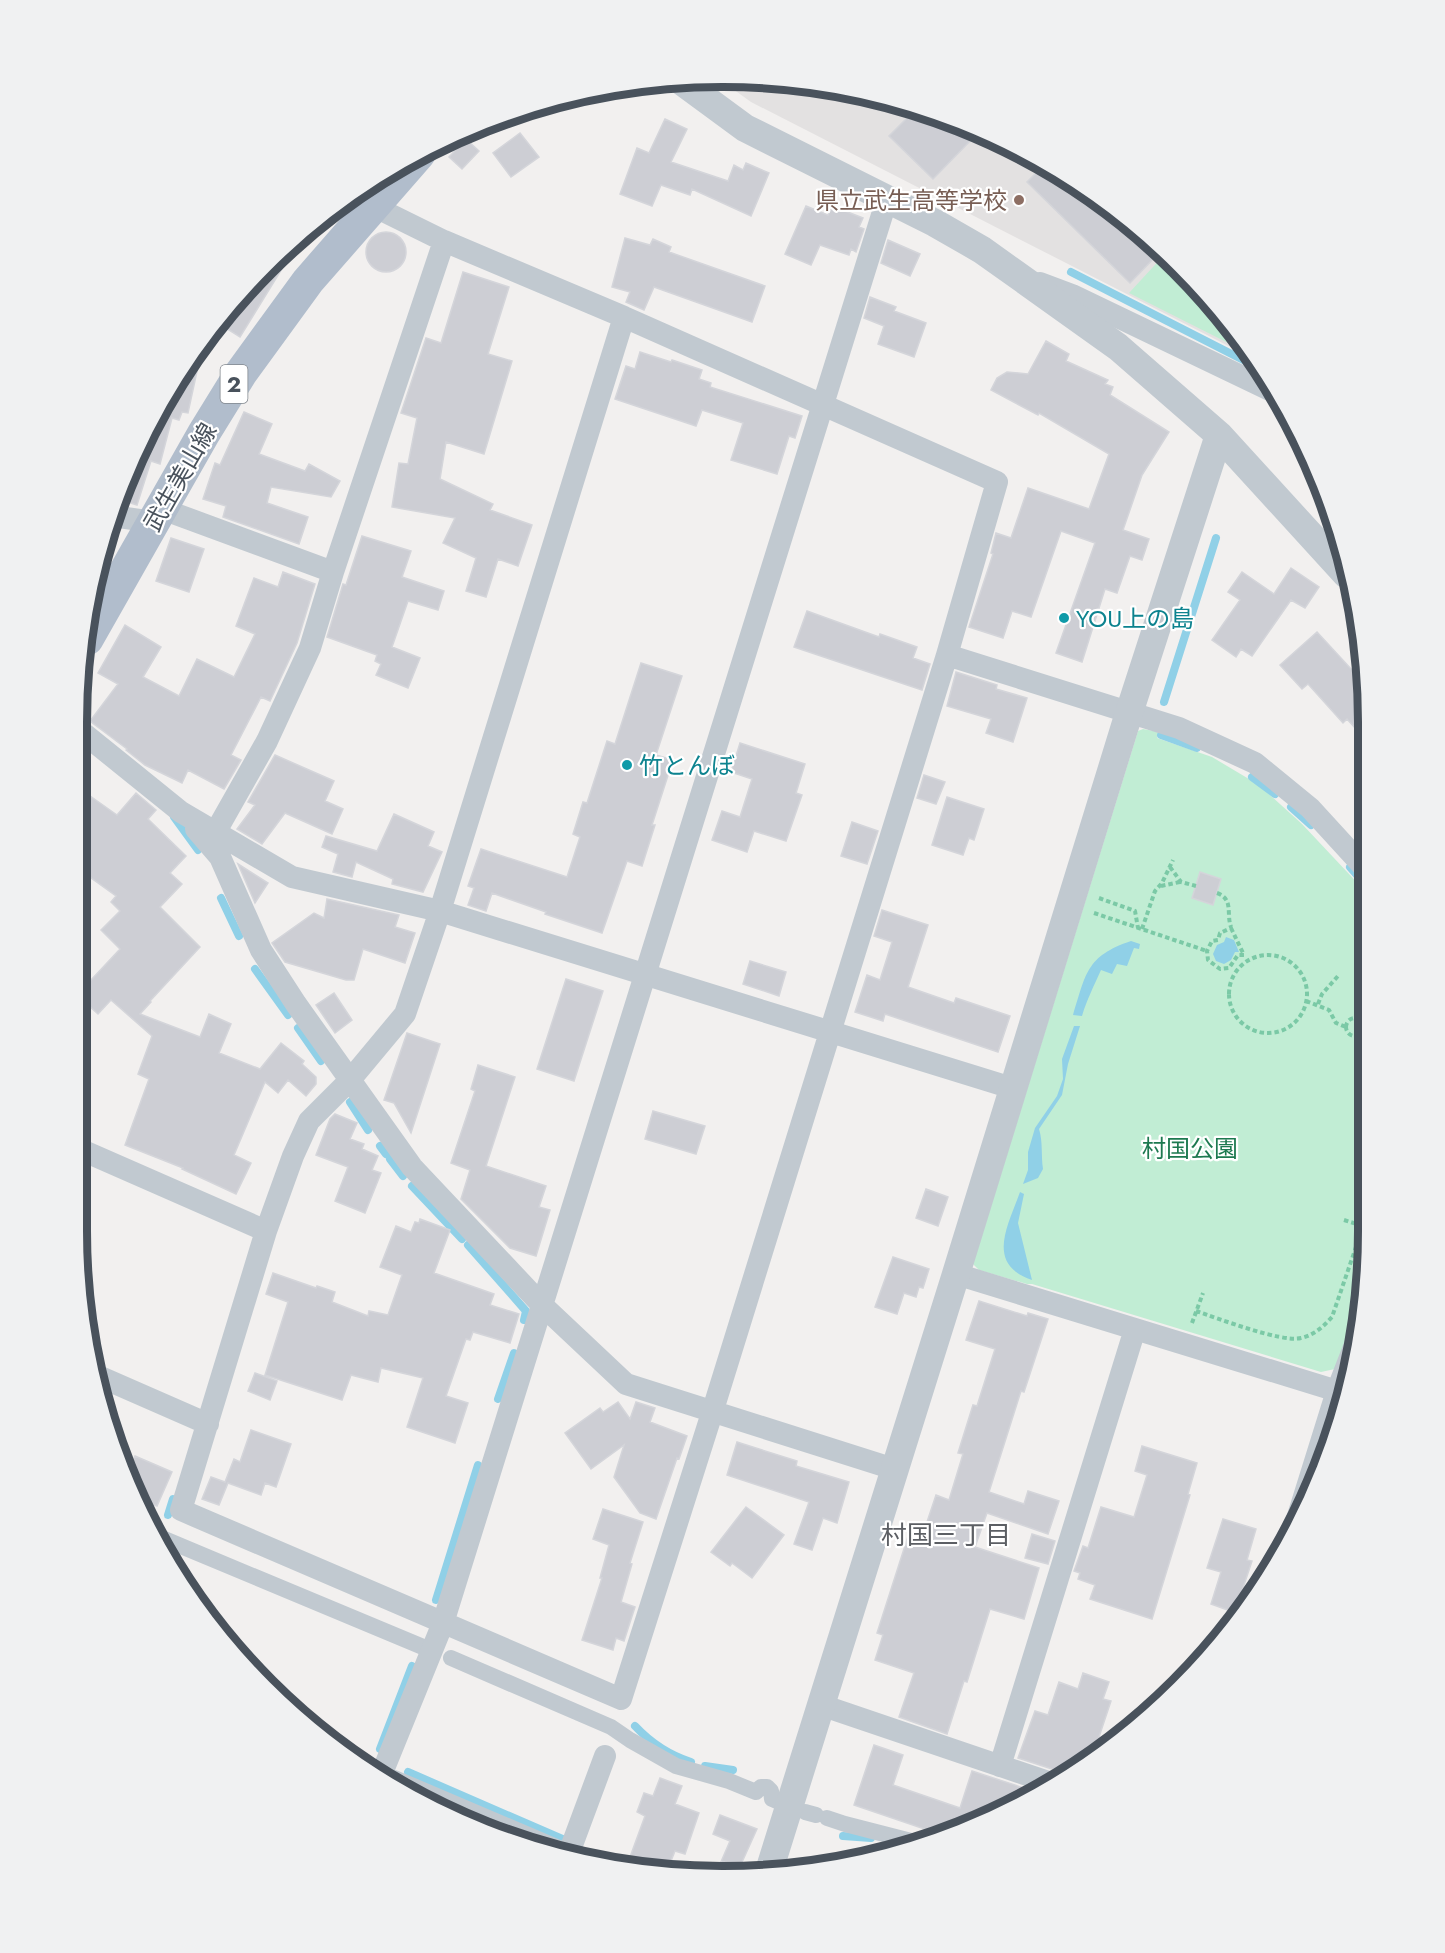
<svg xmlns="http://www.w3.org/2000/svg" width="1445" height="1953" viewBox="0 0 1445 1953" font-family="Jost,'Noto Sans JP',sans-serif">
  <rect width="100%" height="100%" fill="#f2f0ef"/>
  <path fill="#e3e1e1" d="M719,79L806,82L930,111L1045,163L1148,237L1235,329L1252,358L751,102Z"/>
  <path fill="#c1edd4" d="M1165,254L1235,329L1250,354L1129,293Z
    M1143,729L1159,732L1157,738L1212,757L1259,785L1302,824L1365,891L1367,1273L1364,1290L1335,1369L1321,1372L1032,1284H1027L979,1270L973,1264L1138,731Z"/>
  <path fill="#90d0e7" d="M1226,937L1234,940L1239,952H1235L1231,960L1224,964L1216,961L1213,954L1217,945L1224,942Z
    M1131,941L1140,944L1139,949L1134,948L1127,966L1117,964L1112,974L1101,970C1094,986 1087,999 1082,1016L1073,1015C1086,974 1086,956 1131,941Z
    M1074,1026H1080L1068,1064L1062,1095L1039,1129C1043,1141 1041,1156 1043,1169L1038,1178L1023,1184L1028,1170V1152L1035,1128L1057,1096L1063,1079L1062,1059Z
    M1020,1192L1024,1194L1018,1223L1032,1280C985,1264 1008,1226 1020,1192Z"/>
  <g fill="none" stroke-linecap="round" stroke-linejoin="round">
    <path stroke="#90d0e7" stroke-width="8" d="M1071,272L1257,367
      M1164,702L1216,538
      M1161,735L1197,748
      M1252,777L1275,794
      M1291,807L1311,825
      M174,817L198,850
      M1350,867L1365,884
      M221,898L239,936
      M255,969L288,1015
      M298,1028L321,1061
      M350,1102L368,1130
      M380,1146L386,1154
      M390,1159L403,1176
      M412,1186L462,1239
      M468,1245L526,1311L524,1320
      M498,1399L514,1353
      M168,1515L173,1499
      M436,1600L478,1465
      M635,1726C650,1742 669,1755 691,1762
      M380,1749L412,1666
      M705,1766L733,1770
      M408,1772L567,1841
      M843,1836L871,1838
      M580,1858L582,1852"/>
  </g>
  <path fill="#cdced4" stroke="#d4d5da" stroke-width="1.5" d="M917,108L930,111L978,133L933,179L889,136Z
    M665,119L687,129L671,162L728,181L734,165L743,170L746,163L769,173L751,216L692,189L690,195L661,185L652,206L620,194L637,148L649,153Z
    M520,133L539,157L511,177L493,153Z
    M466,139L479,151L462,169L449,157Z
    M1046,163L1148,237L1161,251L1130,283L1027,182Z
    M806,206L828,215L832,206L863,218L859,227L864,229L856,252L851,249L849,255L820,245L811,265L785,254Z
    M366 252a20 20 0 1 1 40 0a20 20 0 1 1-40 0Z
    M625,238L650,245L653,239L671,247L669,252L765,286L752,322L654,287L644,310L626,302L630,292L612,287Z
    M888,240L920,254L910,276L881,263Z
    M286,250L291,254L240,337L221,325L240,293Z
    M463,272L509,287L488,354L512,361L484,454L446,442L440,479L493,504L490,510L532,525L518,566L498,559L486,597L466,591L476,558L443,543L455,518L392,507L399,463L408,464L417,418L401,413L426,338L441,343Z
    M870,297L896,307L894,311L926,323L914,357L878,344L884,326L864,318Z
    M204,339L188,413L182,412L179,420L172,418L160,464L151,461L137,505L118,499L126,475L185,364Z
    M1046,341L1069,354L1066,361L1108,380L1105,384L1113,387L1110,395L1169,432L1142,475L1123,530L1149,539L1142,560L1130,556L1117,593L1105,589L1082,662L1056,653L1095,543L1061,531L1031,617L1012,611L1003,638L969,627L993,554L991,553L996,533L1011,538L1028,488L1089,509L1109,454L1039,413L1038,415L991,390L997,378L1007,372L1028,374Z
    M640,352L671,362L672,360L702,370L699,379L711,383L710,387L802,416L795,438L789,436L777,474L731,460L743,423L702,410L696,426L615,399L626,366L635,369Z
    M244,412L272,424L259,454L305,471L309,464L340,481L331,497L271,487L267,503L308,517L299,544L223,517L226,506L203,499L215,463L220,465Z
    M362,536L411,551L402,577L444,591L438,610L408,601L392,647L420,658L408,688L376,675L381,664L375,661L377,655L327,637L343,584L346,585Z
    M171,538L204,549L189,592L156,581Z
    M1291,568L1319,587L1305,608L1291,600L1252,656L1241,649L1236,657L1212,640L1240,600L1228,592L1242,572L1274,594Z
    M283,572L315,584L297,643L270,701L261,697L231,755L241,760L224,789L188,770L182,783L145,765L126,750L127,749L90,721L118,684L98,673L125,625L161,647L143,677L179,696L197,659L234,677L255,634L236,626L254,578L278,587Z
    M807,611L879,637L880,634L917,647L913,658L930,664L922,690L794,647Z
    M1317,632L1352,670L1363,660L1364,738L1347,719L1343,723L1308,684L1302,689L1280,665Z
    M641,663L682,676L656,755L673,760L652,825H655L642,866L627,861L602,933L545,914L546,912L492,893L486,911L468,905L474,888L468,886L481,849L567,877L580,837L573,834L583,802L587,803L607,741L615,744Z
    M956,672L997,685L996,689L1027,698L1013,742L986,733L991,719L947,706Z
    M740,743L805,764L796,793L802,795L786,841L754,831L747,852L712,840L722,811L740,817L752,779L731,772Z
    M275,755L334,781L325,801L343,809L332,834L285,813L262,844L237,829L255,805L248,802Z
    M924,775L945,782L936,804L917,798Z
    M76,786L117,815L136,793L156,810L148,819L186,856L170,873L182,884L160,907L200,947L150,1001L151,1002L140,1014L200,1037L209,1014L231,1024L219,1053L260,1069L281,1043L304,1061L302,1064L316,1077V1084L306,1096L288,1080L278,1093L265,1082L234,1155L251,1163L236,1194L182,1169L183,1168L125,1145L149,1079L138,1074L152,1036L111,1000L98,1014L77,995L120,949L101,930L120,911L111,902L116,896L76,867Z
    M947,797L984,809L974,840L969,838L963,855L932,845Z
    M394,814L434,832L428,846L442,852L423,892L392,884L393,879L356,862L352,877L333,872L338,854L322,847L326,836L377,851Z
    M852,822L878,831L867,864L841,856Z
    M238,864L268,883L255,903Z
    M1200,872L1221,879L1213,905L1192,898Z
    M327,899L399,915L395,927L415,933L405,963L363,949L354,980H346L285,962L272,943L314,913L324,918Z
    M882,910L928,925L908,987L954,1003L956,998L1010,1016L998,1052L885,1014L883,1021L855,1012L867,975L880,980L892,942L874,936Z
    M750,961L786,972L779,996L743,984Z
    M566,979L603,991L574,1081L537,1069Z
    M334,993L352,1020L335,1033L316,1005Z
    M407,1033L440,1044L411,1133L394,1103L384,1100Z
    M478,1065L515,1077L486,1166L546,1186L539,1207L550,1210L536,1256L510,1248L461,1199L470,1170L451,1163L475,1091L471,1089Z
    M653,1111L705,1126L696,1154L645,1139Z
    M335,1114L357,1123L350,1139L364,1144L362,1149L378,1156L372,1170L381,1173L365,1213L335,1201L348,1167L316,1155L330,1119Z
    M926,1189L948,1197L938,1226L916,1218Z
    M420,1219L450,1230L434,1273L494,1294L490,1305L519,1314L510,1343L473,1332L470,1340L466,1339L446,1396L468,1403L455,1443L407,1427L423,1378L381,1368L378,1382L351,1375L342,1400L265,1375L288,1302L266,1294L273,1273L316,1288L317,1286L335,1292L332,1302L368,1316L369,1311L388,1315L402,1275L380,1267L396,1226L411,1232L415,1222L419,1223Z
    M893,1257L929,1269L923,1288L919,1287L916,1297L904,1293L897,1314L875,1307Z
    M979,1301L1027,1316L1028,1313L1048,1319L1024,1392L1021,1391L989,1492L1024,1504L1028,1491L1059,1501L1048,1534L987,1513L975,1547L1039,1568L1024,1619L990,1609L967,1682L964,1681L947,1734L899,1717L914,1673L875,1660L883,1635L877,1633L911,1527L924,1531L936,1495L949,1500L963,1454L958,1453L973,1405L977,1406L995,1349L966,1340Z
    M255,1373L277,1381L270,1400L248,1391Z
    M618,1402L630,1419L636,1402L655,1408L650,1422L687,1436L679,1459L677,1458L656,1519L640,1513L614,1477L624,1445L591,1469L565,1433L600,1408L603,1412Z
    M251,1430L291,1444L276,1487L265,1483L261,1495L228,1483L219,1505L202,1499L211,1477L225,1482L234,1459L240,1462Z
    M737,1442L797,1461L796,1466L849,1482L837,1523L823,1518L812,1550L794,1544L809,1502L727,1475Z
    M1142,1446L1197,1463L1188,1494L1190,1495L1152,1619L1090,1599L1095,1585L1078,1579L1080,1573L1074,1571L1083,1546L1088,1548L1101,1507L1134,1517L1147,1475L1135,1471Z
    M135,1456L172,1472L157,1506L136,1498L126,1478Z
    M746,1507L784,1535L752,1578L732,1563L730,1566L711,1552Z
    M603,1509L643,1522L630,1563L632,1564L621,1602L635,1607L624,1641L616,1638L613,1650L582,1640L602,1578H600L609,1545L593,1539Z
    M1223,1519L1256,1529L1247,1560L1252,1561L1242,1591L1253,1594L1239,1614L1211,1604L1221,1572L1207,1568Z
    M1032,1534L1055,1541L1048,1564L1025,1558Z
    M1083,1673L1109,1682L1103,1699L1111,1701L1099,1737L1116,1743L1059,1776L1052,1769L1018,1758L1035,1711L1048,1715L1059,1682L1078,1689Z
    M874,1745L903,1755L893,1785L960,1808L972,1771L1033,1791L970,1827L942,1835L854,1805Z
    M660,1778L682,1786L675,1804L699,1813L685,1854L675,1851L667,1871H638L626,1868L645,1816L637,1812L644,1793L653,1796Z
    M720,1815L757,1829L738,1871H717L730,1841L713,1834Z"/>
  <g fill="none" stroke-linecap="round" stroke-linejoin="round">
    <path stroke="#7bc9a6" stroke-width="4" stroke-dasharray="4.5 3" stroke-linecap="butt" d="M1170,867L1181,882L1196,886
      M1161,886L1180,882
      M1217,893C1234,899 1226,914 1231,927
      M1099,898L1135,911L1138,928
      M1094,913L1207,951
      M1231,928L1244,955H1238L1229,968L1220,969L1208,960L1207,951L1212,941L1218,940L1220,933Z
      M1142,929L1155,891L1162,883L1173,860
      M1229 994a39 39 0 1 1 78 0a39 39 0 1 1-78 0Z
      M1306,1001L1329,1010L1336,1023L1346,1027
      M1318,1004L1322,994L1338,976
      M1346 1027a9 9 0 1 1 18 0a9 9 0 1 1-18 0Z
      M1344,1220L1363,1226
      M1196,1311C1217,1318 1282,1343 1301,1338C1314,1335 1323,1327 1332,1317L1367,1215
      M1192,1323L1203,1293"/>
    <path stroke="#c1c9d0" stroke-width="16" d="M157,1536L423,1647
      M451,1658L611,1727L630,1740L676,1766L729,1781L756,1792L761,1787H767L771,1791L772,1799L779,1802
      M805,1812L816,1815
      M827,1818L845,1824L915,1842"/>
    <path stroke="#c1c9d0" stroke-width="22" d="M373,206L444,241L624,317
      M1040,283L1072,295L1270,390
      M624,317L997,482L947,655L712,1413L621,1699L181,1510L266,1231L293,1156L309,1121L350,1080L405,1014L440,911Z
      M162,509L333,572
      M112,516L154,522
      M947,655L1179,728L1255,763L1310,808L1364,867
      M77,728L181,812L292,877L440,911L1012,1088
      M196,829L220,857L261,950L296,1004L412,1167L542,1305L626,1384L894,1469
      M215,833L267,741L310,648L333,572L444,241
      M77,1148L266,1231
      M956,1274L1347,1394
      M96,1375L208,1424
      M1298,1516L1337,1391L1356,1342
      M821,1705L1048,1782
      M1000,1766L1135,1329
      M382,1773L443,1623L887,199
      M394,1781L568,1855
      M569,1853L605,1756"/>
    <path stroke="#c1c9d0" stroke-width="28" d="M677,78L745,128L935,223L982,250L1118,347L1219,435L1346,574
      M769,1871L956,1274L1129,713L1219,435"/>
    <path stroke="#b1bdcc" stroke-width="33" d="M87,639L204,433L241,373L308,281L419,154"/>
  </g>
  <circle fill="#8d6e63" stroke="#fff" stroke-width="2" cx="1019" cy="200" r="6"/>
  <g fill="#0f9aa8" stroke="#fff" stroke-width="2">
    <circle cx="1064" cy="618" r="6"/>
    <circle cx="627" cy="765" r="6"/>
  </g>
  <g text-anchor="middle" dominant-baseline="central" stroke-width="4.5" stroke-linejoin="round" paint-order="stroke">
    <rect fill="#fff" stroke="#80868d" stroke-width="1.5" x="220.5" y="365" width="27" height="38" rx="4.5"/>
    <g font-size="22" font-weight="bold" fill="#49525c">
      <text x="234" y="384">2</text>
    </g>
    <g font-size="24" fill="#785e54" stroke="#fff" text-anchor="end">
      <text x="1007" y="200">県立武生高等学校</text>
    </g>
    <g font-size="24" fill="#49525c" stroke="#fff">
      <text transform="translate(180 477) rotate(-60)">武生美山線</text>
    </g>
    <g font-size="24" fill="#0d838f" stroke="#fff" text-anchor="start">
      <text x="1076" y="618">YOU上の島</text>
      <text x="639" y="765">竹とんぼ</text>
    </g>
    <g font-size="24" fill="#1d7950" stroke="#fff">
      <text x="1190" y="1148">村国公園</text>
    </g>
    <g font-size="26" fill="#5c5f64" stroke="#fff">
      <text x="946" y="1535">村国三丁目</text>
    </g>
  </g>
  <path d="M0 0H1445V1953H0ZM722 87H723A635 635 0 0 1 1358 722V1231A635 635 0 0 1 723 1866H722A635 635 0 0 1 87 1231V722A635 635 0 0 1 722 87Z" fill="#f0f1f2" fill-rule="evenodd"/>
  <path fill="none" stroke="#49525c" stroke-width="8" d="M722 87H723A635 635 0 0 1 1358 722V1231A635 635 0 0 1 723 1866H722A635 635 0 0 1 87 1231V722A635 635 0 0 1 722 87Z"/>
</svg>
